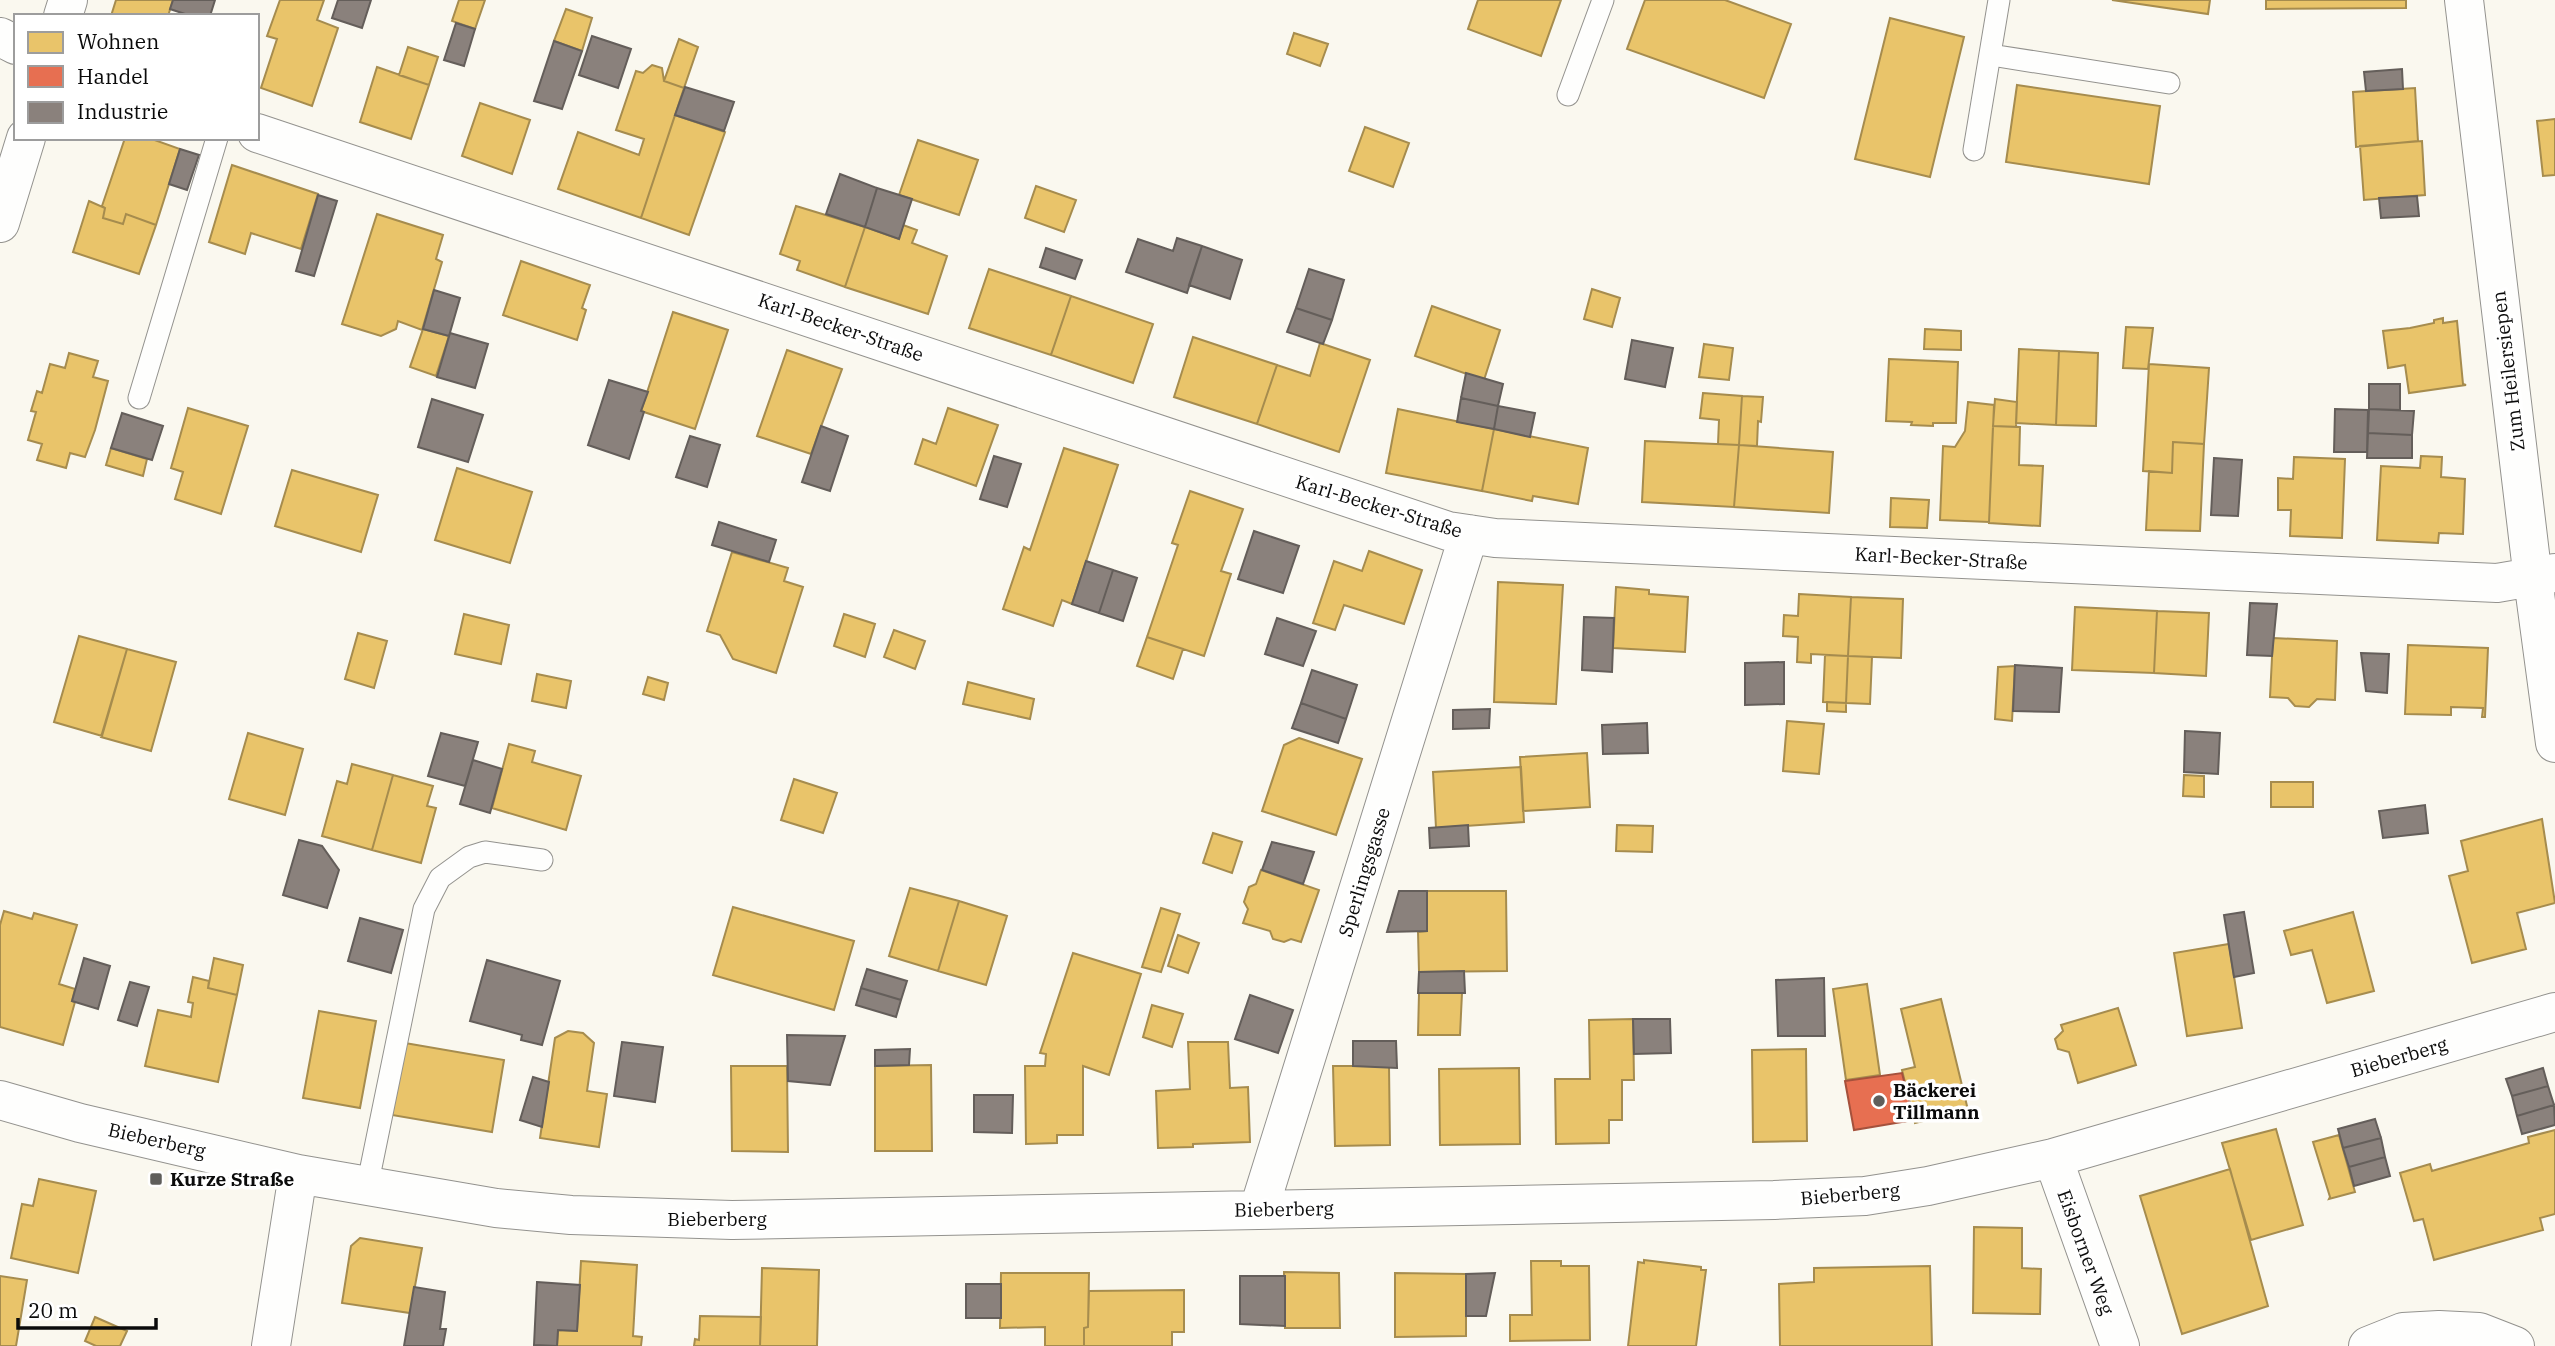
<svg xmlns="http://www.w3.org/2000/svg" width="2555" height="1346" viewBox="0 0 2555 1346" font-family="'IBM Plex Serif',serif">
  <rect width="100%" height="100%" fill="#faf8ef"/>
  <path fill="#e9c46a" stroke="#a68c4e" stroke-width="2" d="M116,0H173L168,16H111Z
    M280,0H324L317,20L338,28L312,106L261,88L277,39L267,36Z
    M459,0H485L475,29L452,21Z
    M1478,0H1561L1541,56L1468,29Z
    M1645,0H1725L1791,24L1764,98L1627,49Z
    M2112,0H2210L2208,14Z
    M2266,0H2406V8L2266,9Z
    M566,9L592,18L582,51L554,41Z
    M1890,18L1964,37L1930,177L1855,159Z
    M1294,33L1328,44L1320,66L1287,54Z
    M679,39L698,47L684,88L664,81Z
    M408,47L438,57L429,85L399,75Z
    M652,65L662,68L664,81L684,88L641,218L558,189L578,132L639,155L644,139L616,130L636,71L643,73Z
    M377,67L429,85L411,139L360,122Z
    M2017,85L2160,106L2149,184L2006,162Z
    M2415,88L2418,141L2356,147L2353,92Z
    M480,103L530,120L512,174L462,156Z
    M675,115L725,132L689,235L641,218Z
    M2555,119V175L2543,176L2537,121Z
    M1365,127L1409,143L1393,187L1349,171Z
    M125,138H149L180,149L156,225L126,214L123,224L103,218L105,208L102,206Z
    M918,140L978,160L959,215L899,195Z
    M2422,141L2425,195L2364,200L2360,146Z
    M232,165L318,194L301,249L251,233L245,254L209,242Z
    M1036,186L1076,200L1064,232L1025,218Z
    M89,201L105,208L103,218L123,224L126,214L156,225L139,274L73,252Z
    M796,206L865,227L845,287L797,270L800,261L780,254Z
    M377,214L443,235L436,259L442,262L422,330L398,321L396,329L381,336L342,324Z
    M903,225L917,230L912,243L947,256L928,314L845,287L865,227L899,239Z
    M521,261L590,285L582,308L586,310L577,340L503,315Z
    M989,269L1071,296L1051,355L969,328Z
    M1592,289L1620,298L1612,327L1584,319Z
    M1071,296L1153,324L1133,383L1051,355Z
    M1432,306L1500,330L1484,380L1415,356Z
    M673,312L728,330L695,429L641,411Z
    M2443,318V323L2457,321L2463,384L2466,385L2409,393L2405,365L2388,368L2383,331L2410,328L2434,323V320Z
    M2126,327L2153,328L2148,369L2123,368Z
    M423,329L449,336L436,376L410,367Z
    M1925,329L1961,331V350L1924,349Z
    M1193,337L1277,365L1257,424L1174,397Z
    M1320,343L1370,360L1339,452L1257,424L1277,365L1310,376Z
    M1704,344L1733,348L1729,380L1699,377Z
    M2019,349L2059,351L2056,425L2016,423Z
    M787,350L842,369L811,454L757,436Z
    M2059,351L2098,353L2096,426L2056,425Z
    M69,353L98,361L93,377L108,381L95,430L85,457L70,453L66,468L37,460L42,444L28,440L36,412L31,411L37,391L42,393L50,364L65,368Z
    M1889,359L1958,362L1956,423H1933V426L1911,425L1912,422L1886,421Z
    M2149,364L2209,368L2204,444L2173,442L2172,473L2143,471Z
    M1703,393L1742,396L1739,445L1718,444L1719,420L1700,418Z
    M1742,396L1763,397L1761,422L1758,421L1757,446L1739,445Z
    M1995,399L2017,402L2016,427L1993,426Z
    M1968,402L1994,405L1989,522L1940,520L1943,446L1955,447L1965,431Z
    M188,408L248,426L221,514L175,499L183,472L171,468Z
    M948,408L998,425L976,486L915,464L923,439L936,444Z
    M1398,409L1494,429L1482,491L1386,473Z
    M1993,426L2020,427L2019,465L2043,466L2040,526L1989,523Z
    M1494,429L1588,448L1578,504L1533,496L1532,501L1482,491Z
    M1645,441L1739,445L1734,507L1642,502Z
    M2173,442L2204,444L2200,531L2146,530L2149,471L2172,473Z
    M1739,445L1833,452L1829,513L1734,507Z
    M111,448L147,459L143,476L106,465Z
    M1064,448L1118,465L1072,604L1062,600L1053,626L1003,609L1024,547L1030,550Z
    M2421,456L2442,457L2441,477L2465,479L2463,534L2439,533L2438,543L2377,540L2381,466L2420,468Z
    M2294,457L2345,459L2342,538L2290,536L2291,510H2278V478L2293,479Z
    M457,468L532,492L510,563L435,540Z
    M292,470L378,495L361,552L275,526Z
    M1190,491L1243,509L1221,571L1231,574L1204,656L1147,637L1178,545L1172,543Z
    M1891,498L1929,500L1927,528L1890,527Z
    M1369,551L1422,570L1404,624L1344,605L1335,630L1313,623L1334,561L1362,571Z
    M732,552L788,568L784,581L803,587L776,673L733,659L720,635L707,631Z
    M1498,582L1563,585L1556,704L1494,702Z
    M1616,587L1649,590V594L1688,597L1685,652L1613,648Z
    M1799,594L1851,597L1848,656L1811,654V663L1797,662L1798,637L1783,636L1784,615L1798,616Z
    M1851,597L1903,599L1901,658L1848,656Z
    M2075,607L2157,611L2154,673L2072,670Z
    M2157,611L2209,613L2206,676L2154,673Z
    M464,614L509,625L501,664L455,654Z
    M844,614L875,624L865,657L834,646Z
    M894,630L925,641L915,669L884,657Z
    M358,633L387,641L374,688L345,679Z
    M79,636L127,649L102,736L54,722Z
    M1147,637L1183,649L1173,679L1137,666Z
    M2273,638L2337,641L2335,700L2317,699L2309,707L2295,706L2288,698L2270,697Z
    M2408,645L2488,648L2485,717H2482L2483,708L2451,707V715L2405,714Z
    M127,649L176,662L151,751L101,737Z
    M1825,655L1848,656L1846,703L1823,702Z
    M1848,656L1872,657L1870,704L1846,703Z
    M2015,666L2012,721L1995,719L1998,667Z
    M537,674L571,681L566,708L532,701Z
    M648,677L668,683L664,700L643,694Z
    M968,682L1034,699L1030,719L963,704Z
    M1827,702L1846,703V712L1827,711Z
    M1787,721L1824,724L1819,774L1783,771Z
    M248,733L303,749L285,815L229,799Z
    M1299,738L1362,759L1336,835L1262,811L1284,745Z
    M509,744L535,751L532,762L581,776L566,830L492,808Z
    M1587,753L1590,807L1523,811L1520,757Z
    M352,764L393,775L372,850L322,836L337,781L347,784Z
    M1521,767L1524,822L1436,828L1433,772Z
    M393,775L433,786L427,806L436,808L421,863L372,850Z
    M2184,775L2204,776V797L2183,796Z
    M794,779L837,793L823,833L781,820Z
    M2271,782H2313V807H2271Z
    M2542,819L2555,903L2517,913L2526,949L2472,963L2449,876L2468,871L2461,841Z
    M1617,825L1653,826L1652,852L1616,851Z
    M1213,833L1242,842L1232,873L1203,863Z
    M1261,870L1319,890L1301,942L1291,939L1284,942L1273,939L1270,931L1243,923L1248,909L1244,902L1249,887L1256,884Z
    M910,888L959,901L938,971L889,956Z
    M1427,891H1506L1507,971L1419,972L1418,932L1427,931Z
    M959,901L1007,916L986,985L938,971Z
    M733,907L854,941L834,1010L713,975Z
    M1161,908L1180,914L1161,972L1142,967Z
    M4,911L32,919L34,913L77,925L59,984L75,989L72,1001L75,1002L63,1045L0,1027V925Z
    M2353,912L2374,991L2327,1003L2312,950L2291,955L2284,931Z
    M1178,935L1199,943L1188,973L1168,966Z
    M2229,944L2242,1028L2187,1036L2174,953Z
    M1073,953L1141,974L1109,1075L1083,1066V1135H1057V1143L1026,1144L1025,1066H1045L1046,1054L1040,1053Z
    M214,958L243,965L237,995L208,988Z
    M193,977L209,981L208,988L237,995L218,1082L145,1066L158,1010L191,1017L193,1003L188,1002Z
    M1867,984L1880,1075L1846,1080L1833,989Z
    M1419,993H1462L1460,1035H1418Z
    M1941,999L1968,1110L1915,1123L1902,1070L1915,1067L1901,1009Z
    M1152,1005L1183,1014L1172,1047L1143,1037Z
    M2118,1008L2136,1065L2078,1083L2069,1052L2058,1049L2055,1039L2063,1031L2061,1025Z
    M319,1011L376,1021L360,1108L303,1098Z
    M1633,1019L1634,1080H1622V1120H1609V1143L1556,1144L1555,1079H1590L1589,1020Z
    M568,1031L583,1033L594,1043L587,1091L607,1094L599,1147L540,1138L555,1038Z
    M1188,1042H1228L1230,1088L1248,1087L1250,1142L1193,1144V1147L1158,1148L1156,1091L1190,1089Z
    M405,1043L504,1060L492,1132L392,1115Z
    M1806,1049L1807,1141L1753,1142L1752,1050Z
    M931,1065L932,1151H875V1066Z
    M731,1066H787L788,1152L732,1151Z
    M1333,1066H1389L1390,1145L1335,1146Z
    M1519,1068L1520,1144L1440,1145L1439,1069Z
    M2276,1129L2303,1225L2251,1240L2222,1143Z
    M2555,1130V1214L2540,1218L2543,1230L2434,1260L2423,1219L2414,1221L2400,1173L2430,1164L2432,1171L2529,1143L2528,1137Z
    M2339,1135L2355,1192L2329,1199L2330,1197L2313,1142Z
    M2230,1169L2268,1306L2182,1334L2140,1196Z
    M39,1179L96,1191L78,1273L11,1258L22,1204L33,1206Z
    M1974,1227L2022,1228V1268L2041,1269L2040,1314L1973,1313Z
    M360,1238L422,1248L410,1313L342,1303L351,1246Z
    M1644,1260L1701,1267V1270H1706L1696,1346H1628L1638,1262L1644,1263Z
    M581,1261L637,1265L633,1336L642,1337L641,1346H557L558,1330L577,1331Z
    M1531,1261H1561V1266H1589L1590,1340L1510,1341V1315H1532Z
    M1930,1266L1932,1346H1780L1779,1284L1814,1282V1268Z
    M762,1268L819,1270L817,1346H760Z
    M1284,1272L1339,1273L1340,1328H1285Z
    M1001,1273H1089L1088,1327L1084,1328V1346H1045V1327L1000,1328Z
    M1395,1273L1466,1274V1336L1395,1337Z
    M0,1276L27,1280L16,1346H0Z
    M1184,1290V1332H1172V1346H1084V1328L1088,1327L1089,1291Z
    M700,1316L761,1317L760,1346H694L695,1339L699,1340Z
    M95,1317L127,1331L120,1346H96L85,1341Z"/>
  <path fill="#e76f51" stroke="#a5513c" stroke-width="2" d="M1902,1073L1914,1120L1854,1130L1845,1081Z"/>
  <path fill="#8a817c" stroke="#645e5a" stroke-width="2" d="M173,0H215L210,16H191L170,9Z
    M338,0H371L362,28L332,18Z
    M456,23L475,29L464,66L444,60Z
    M592,36L631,49L618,88L579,75Z
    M554,41L582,51L562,109L534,101Z
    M2402,69L2403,89L2366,91L2364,72Z
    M685,87L734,102L724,131L675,115Z
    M180,149L199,155L187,190L169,184Z
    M840,174L877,188L865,227L826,214Z
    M877,188L912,199L899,239L865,227Z
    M318,195L337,201L314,276L296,271Z
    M2417,196L2419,216L2381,218L2379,198Z
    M1177,238L1202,246L1187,293L1126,272L1138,239L1173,251Z
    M1202,246L1242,260L1230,299L1189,285Z
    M1046,248L1082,260L1075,279L1040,267Z
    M1309,269L1344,280L1332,320L1296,308Z
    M434,290L460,298L449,336L423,329Z
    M1296,308L1332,320L1323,344L1287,332Z
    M450,333L488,344L475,388L437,377Z
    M1632,340L1673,348L1665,387L1625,379Z
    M1466,373L1503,384L1498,406L1461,398Z
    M609,380L648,392L641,411L644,412L629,459L588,445Z
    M2369,384H2400V410L2369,409Z
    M1461,398L1498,406L1494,429L1457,422Z
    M432,399L483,415L468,462L418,447Z
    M1498,406L1535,413L1530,437L1494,429Z
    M2335,409L2368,410L2367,452H2334Z
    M2369,409L2414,411L2412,435L2368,433Z
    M122,413L163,426L152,460L111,448Z
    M821,426L848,436L830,491L802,482Z
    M2368,433L2412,435V458H2367Z
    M690,436L720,445L707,487L676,477Z
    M994,456L1021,464L1007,507L980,499Z
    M2214,458L2242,460L2238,516L2211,515Z
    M719,522L776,540L769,562L712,545Z
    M1254,531L1299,546L1283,593L1238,579Z
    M1086,561L1113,570L1099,613L1072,604Z
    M1113,570L1137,578L1123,621L1099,613Z
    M2250,603L2277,604L2272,656L2247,655Z
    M1584,617L1614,618L1612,672L1582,670Z
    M1277,618L1316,631L1303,666L1265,654Z
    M2361,653L2389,654L2387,693L2366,691Z
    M1784,662V704L1745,705V663Z
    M2015,665L2062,668L2059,712L2013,711Z
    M1312,670L1357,685L1346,719L1301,703Z
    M1301,703L1346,719L1338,743L1292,728Z
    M1490,709L1489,728L1453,729V710Z
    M1647,723L1648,753L1603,754L1602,725Z
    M2185,731L2220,733L2218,774L2184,772Z
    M441,733L478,742L465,786L428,776Z
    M473,760L502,769L490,813L460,804Z
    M2425,805L2428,833L2383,838L2379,811Z
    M1468,825L1469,846L1430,848L1429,828Z
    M299,840L322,846L339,870L327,908L283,895Z
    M1272,842L1314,852L1303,884L1262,870Z
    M1399,891H1427V931L1387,932Z
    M2244,912L2254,973L2234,977L2224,915Z
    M360,918L403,930L391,973L348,961Z
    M84,958L110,966L98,1009L72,1001Z
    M487,960L560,981L542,1045L521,1040L522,1035L470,1021Z
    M867,969L907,981L901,1000L861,988Z
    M1464,971L1465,993H1418L1419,972Z
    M1824,978L1825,1036H1778L1776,980Z
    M130,982L149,987L137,1026L118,1020Z
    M861,988L901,1000L896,1017L856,1005Z
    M1250,995L1293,1010L1278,1053L1235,1039Z
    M1633,1019H1670L1671,1053L1634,1054Z
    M787,1035L845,1036L830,1085L788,1081Z
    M1353,1041H1396L1397,1068L1353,1066Z
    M622,1042L663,1047L655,1102L614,1096Z
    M910,1049L909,1065L875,1066V1050Z
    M2543,1068L2548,1086L2512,1096L2506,1079Z
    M533,1077L549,1082L542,1127L520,1120Z
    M2548,1086L2554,1105L2517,1116L2512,1096Z
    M974,1095H1013L1012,1133L974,1132Z
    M2554,1105L2555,1125L2522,1134L2517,1116Z
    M2375,1119L2381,1138L2343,1148L2338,1129Z
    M2381,1138L2385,1157L2349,1167L2343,1148Z
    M2385,1157L2390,1176L2354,1186L2349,1167Z
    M1495,1273L1486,1316H1466V1274Z
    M1240,1276H1285V1326L1240,1324Z
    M537,1282L580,1285L577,1331L558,1330L557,1346L534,1345Z
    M966,1284H1001V1318H966Z
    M414,1287L445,1292L440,1329H446L443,1346H404Z"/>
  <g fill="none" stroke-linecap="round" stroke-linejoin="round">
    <g stroke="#93928e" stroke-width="23">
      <path id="service" d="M1991,55L2169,83
        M1568,95L1603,0
        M1974,150L1999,0
        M139,398L217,138
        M367,1187L424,909L440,878L469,857L485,852L542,860"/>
    </g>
    <g stroke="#93928e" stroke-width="40">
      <path id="minor" d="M2464,0L2533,579L2555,743
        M63,16L68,0
        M0,37L16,45
        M257,133L1448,531L1495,538L2497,583L2555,573
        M0,223L26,138
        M0,1100L80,1123L298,1174L496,1208L571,1215L732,1220L1774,1200L1865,1196L1928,1186L2053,1158L2555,1012
        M2053,1158L2120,1346
        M1259,1209L1469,534
        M271,1346L298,1174
        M2368,1346L2403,1332L2439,1330L2479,1332L2515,1346"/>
    </g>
    <use href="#service" stroke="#fefefd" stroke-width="21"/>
    <use href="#minor" stroke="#fefefd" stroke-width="38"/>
  </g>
  <g fill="#5f5e5b" stroke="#fff" stroke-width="2.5">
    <circle cx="1879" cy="1101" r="7"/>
    <rect x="149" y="1172" width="14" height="14" rx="3.5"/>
  </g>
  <g text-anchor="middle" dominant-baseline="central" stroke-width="7" stroke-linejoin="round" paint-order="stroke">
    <g font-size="19" fill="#0b0b0b" stroke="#fff">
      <text transform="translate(841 327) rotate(19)">Karl-Becker-Straße</text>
      <text transform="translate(2508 371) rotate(-97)">Zum Heilersiepen</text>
      <text transform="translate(1379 506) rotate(17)">Karl-Becker-Straße</text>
      <text transform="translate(1941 558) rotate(3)">Karl-Becker-Straße</text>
      <text transform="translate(1364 872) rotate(-73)">Sperlingsgasse</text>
      <text transform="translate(2399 1057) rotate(-16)">Bieberberg</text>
      <text transform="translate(157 1140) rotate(13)">Bieberberg</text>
      <text transform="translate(1850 1194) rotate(-5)">Bieberberg</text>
      <text transform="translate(1284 1209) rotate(-1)">Bieberberg</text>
      <text x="717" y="1219">Bieberberg</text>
      <text transform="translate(2086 1252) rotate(70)">Eisborner Weg</text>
    </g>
    <g font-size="19" font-weight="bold" fill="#0b0b0b" stroke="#fff" text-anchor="start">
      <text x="1893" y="1090">Bäckerei<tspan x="1893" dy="22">Tillmann</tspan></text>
      <text x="170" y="1179">Kurze Straße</text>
    </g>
  </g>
  <rect x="14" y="14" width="245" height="126" fill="#ffffff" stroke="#9d9d9d" stroke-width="2"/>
  <rect x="28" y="32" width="35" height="21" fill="#e9c46a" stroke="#9d9d9d" stroke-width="2"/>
  <text x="77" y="49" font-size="21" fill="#0b0b0b">Wohnen</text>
  <rect x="28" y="66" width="35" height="21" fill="#e76f51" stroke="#9d9d9d" stroke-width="2"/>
  <text x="77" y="84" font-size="21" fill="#0b0b0b">Handel</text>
  <rect x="28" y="102" width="35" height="21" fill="#8a817c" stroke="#9d9d9d" stroke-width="2"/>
  <text x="77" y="119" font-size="21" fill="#0b0b0b">Industrie</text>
  <path d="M18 1318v10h138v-10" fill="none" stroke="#0b0b0b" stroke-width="3.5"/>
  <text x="28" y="1318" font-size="21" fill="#0b0b0b" stroke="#ffffff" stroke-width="5" paint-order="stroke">20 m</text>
</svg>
